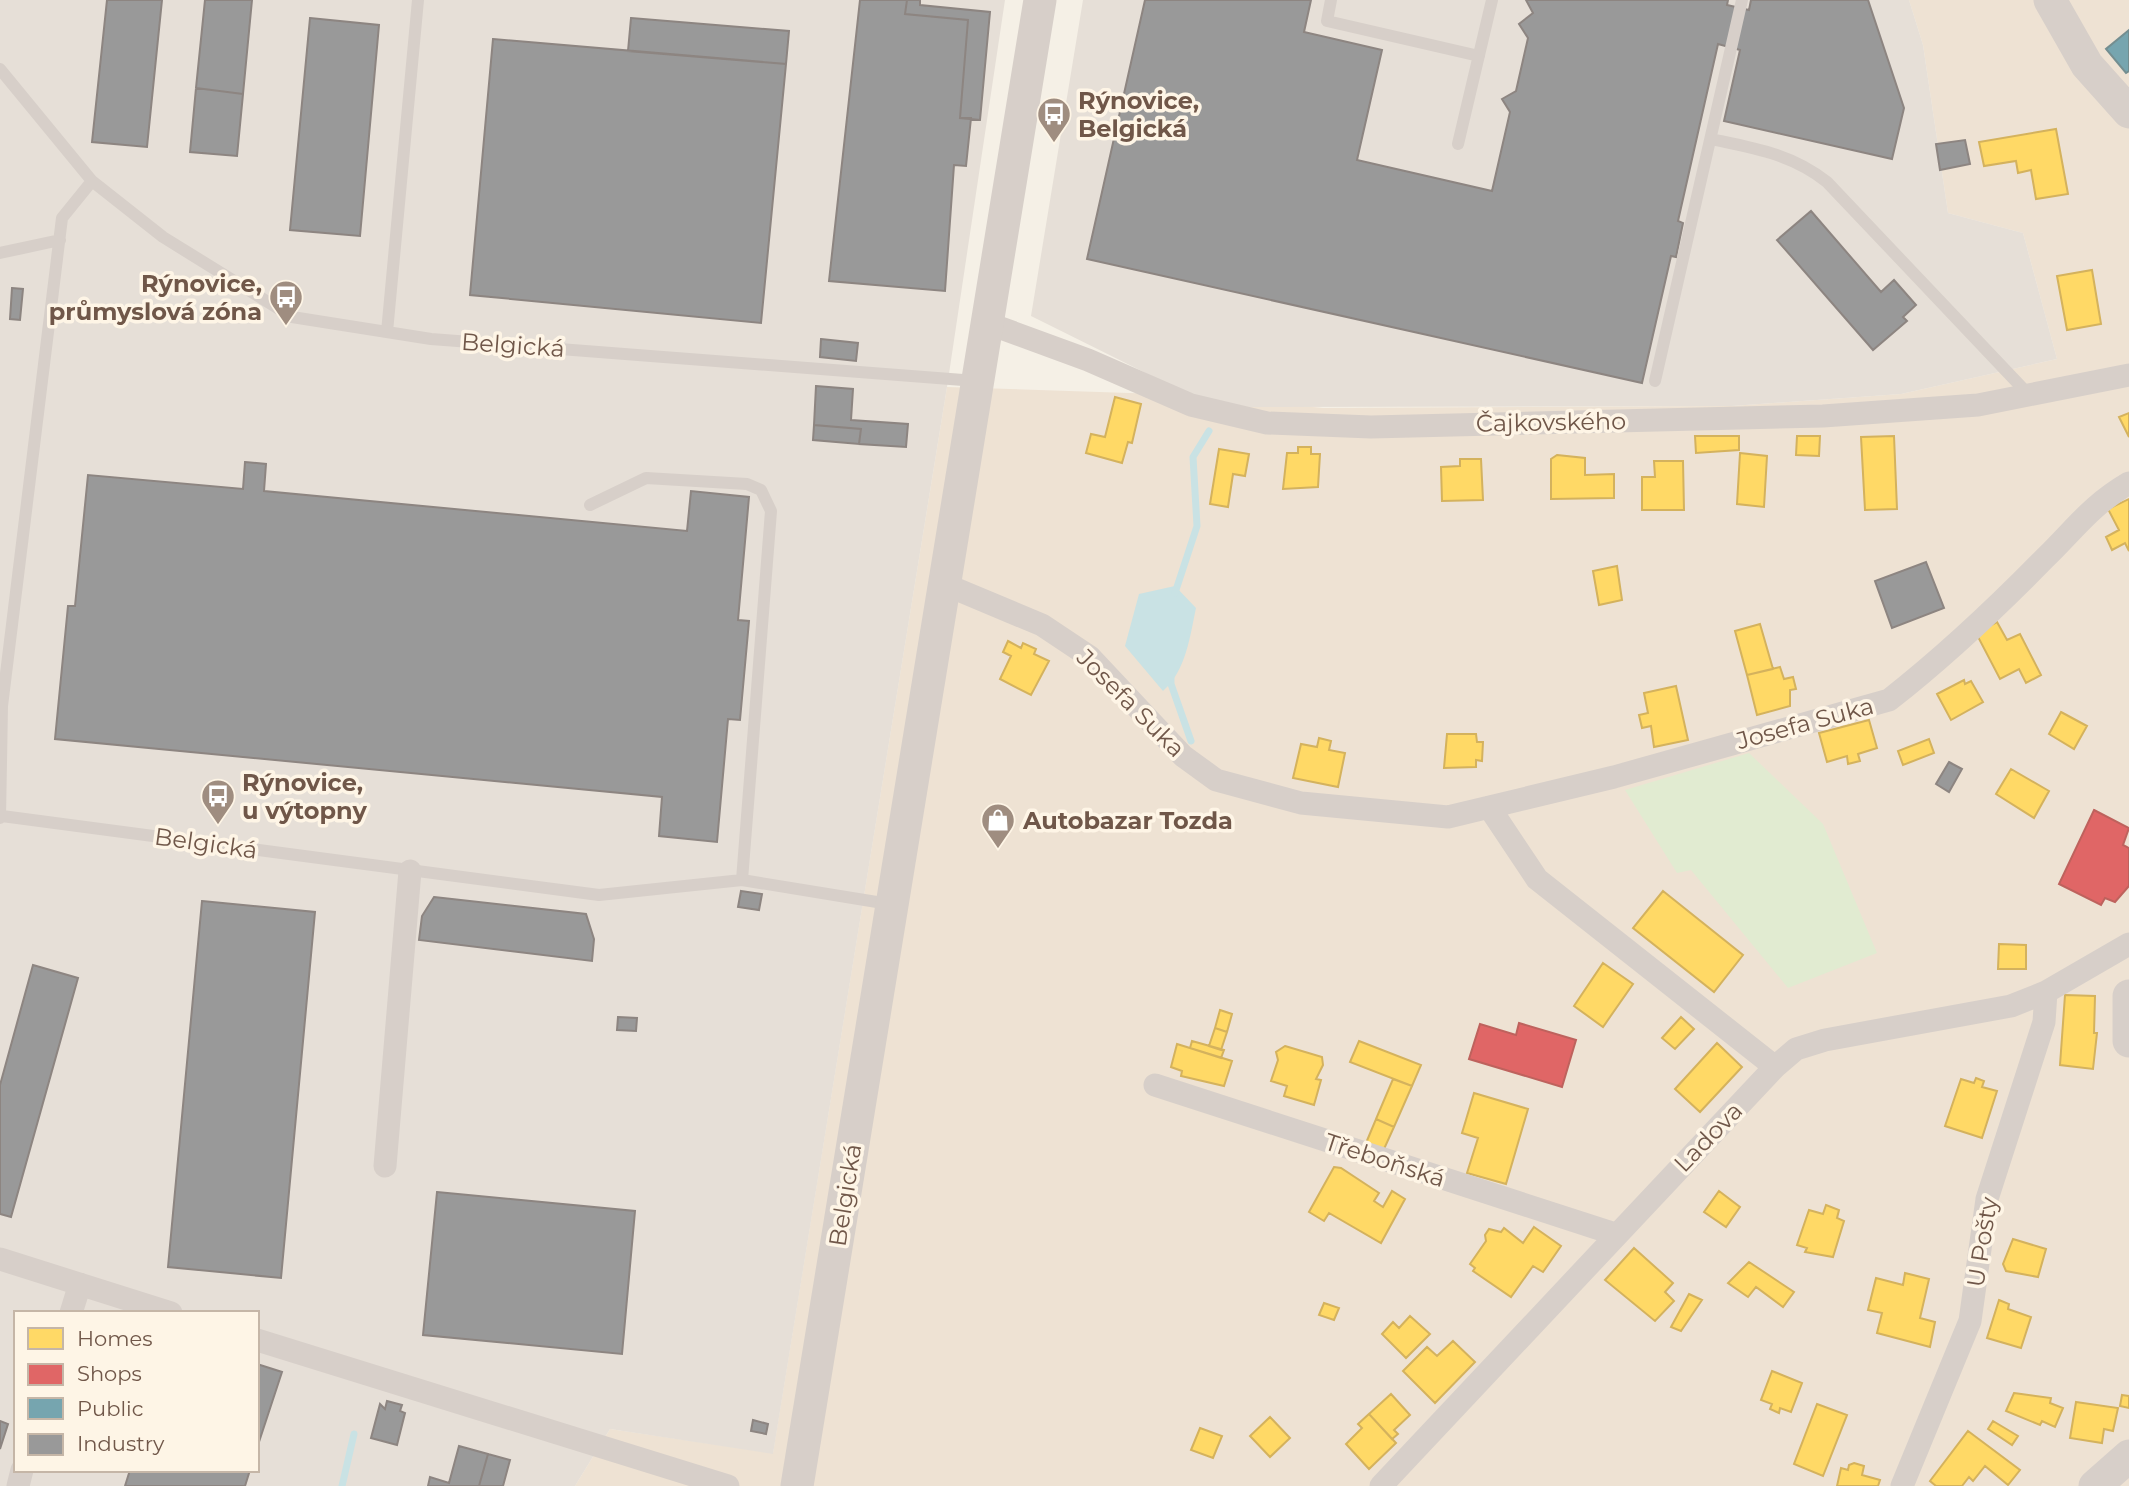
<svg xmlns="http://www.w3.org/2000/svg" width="2129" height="1486" viewBox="0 0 2129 1486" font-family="Montserrat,sans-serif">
  <rect width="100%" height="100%" fill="#f5f0e6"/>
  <path fill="#eee2d3" d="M1909,0H2129V1486H575L610,1429L773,1453L947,387L1190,395L1323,408L1732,406L1901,394L2057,359L2023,233L1948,213L1923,45Z"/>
  <path fill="#e6dfd7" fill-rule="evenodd" d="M0,0H1005L947,387L773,1454L610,1429L575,1486H0ZM16,1313H257V1470H16Z
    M1083,0H1909L1923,45L1948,213L2023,233L2057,359L1901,394L1732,406L1249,407L1190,395L1031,316Z"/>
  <path fill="#e1ebd1" d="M1749,753L1823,824L1877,953L1788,988L1691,870L1677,873L1625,790Z"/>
  <path fill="#c9e2e4" d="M1175,586L1196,608C1190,636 1186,671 1163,691L1125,646L1139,594Z"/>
  <path fill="#ffd966" stroke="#d4b25d" stroke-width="2" d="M2056,129L2068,194L2036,199L2031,170L2018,173L2016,161L1984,166L1979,142Z
    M2092,270L2101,324L2067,330L2057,276Z
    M1115,397L1141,404L1132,443L1128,442L1122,463L1086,453L1091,434L1105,437Z
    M2129,413V437L2119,417Z
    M1695,436H1739V450L1696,453Z
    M1797,436H1820L1819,456L1796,455Z
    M1894,436L1897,509L1865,510L1861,437Z
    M1298,447H1311V454H1320L1318,487L1283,489L1287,453H1298Z
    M1219,449L1249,454L1245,476L1233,474L1228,507L1210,504Z
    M1740,453L1767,456L1764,507L1737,504Z
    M1557,455L1585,458V475L1614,474V498L1551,499V459Z
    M1460,459H1481L1483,500L1442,501L1441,467L1460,466Z
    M1654,461H1683L1684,510H1642V477H1655Z
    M2129,499V551L2125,543L2112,550L2106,537L2119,530L2108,509Z
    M1617,566L1622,600L1599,605L1593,571Z
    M1997,622L2007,640L2020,634L2041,675L2026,683L2019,669L2000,679L1976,633Z
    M1760,624L1773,669L1747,675L1735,631Z
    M1008,641L1021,648L1023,643L1036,649L1034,654L1049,661L1031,695L1000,679L1011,656L1003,652Z
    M1780,667L1784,679L1793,677L1796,689L1790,690V706L1757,715L1747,675Z
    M1964,680L1965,684L1971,681L1983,702L1951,720L1937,694Z
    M1676,686L1688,740L1654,747L1651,726L1642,728L1639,715L1648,713L1644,693Z
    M2061,712L2087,726L2074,749L2049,734Z
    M1869,720L1877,748L1858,754L1860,761L1848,764L1847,756L1827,762L1819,733Z
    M1447,734H1476L1477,742H1483L1482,761L1476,760V767L1444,768Z
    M1319,738L1331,741L1329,750L1345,753L1338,787L1293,778L1301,744L1317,747Z
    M1929,739L1934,753L1903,765L1898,751Z
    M2011,769L2049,791L2034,818L1996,794Z
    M1663,891L1743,955L1714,992L1633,928Z
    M1999,944L2026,945V969H1998Z
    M1603,963L1633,984L1603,1027L1574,1006Z
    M2065,995L2095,996L2094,1033H2097L2093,1069L2060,1065Z
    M1220,1010L1232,1014L1227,1032L1215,1028Z
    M1681,1017L1694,1029L1675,1049L1662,1038Z
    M1215,1028L1227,1032L1221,1050L1209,1046Z
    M1192,1041L1224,1050L1221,1058L1190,1048Z
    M1359,1041L1421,1065L1412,1086L1350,1062Z
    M1717,1043L1742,1067L1700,1112L1675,1089Z
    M1177,1044L1232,1061L1224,1086L1181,1076L1182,1071L1171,1067Z
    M1285,1046L1322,1057L1323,1065L1316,1079L1321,1080L1314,1105L1284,1096L1287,1086L1271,1081L1278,1060L1276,1052Z
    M1976,1078L1984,1081L1982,1087L1997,1091L1982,1138L1945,1126L1961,1079L1974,1083Z
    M1393,1079L1412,1086L1394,1127L1376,1119Z
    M1474,1093L1528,1109L1506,1184L1467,1173L1478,1138L1462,1133Z
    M1376,1119L1394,1127L1384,1149L1366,1143Z
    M1334,1167L1341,1168L1379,1193L1374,1201L1383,1207L1392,1191L1405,1199L1381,1243L1329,1213L1324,1221L1309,1212Z
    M1719,1191L1740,1207L1726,1227L1704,1212Z
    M1826,1205L1839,1210L1837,1218L1844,1221L1833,1257L1805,1252L1807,1248L1797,1245L1809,1210L1823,1214Z
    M1534,1227L1561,1246L1543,1272L1533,1266L1511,1297L1473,1271L1475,1268L1470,1264L1486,1241L1485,1235L1489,1229L1501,1232L1504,1228L1523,1243Z
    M2013,1239L2046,1249L2038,1277L2006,1271L2003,1264Z
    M1634,1248L1673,1283L1665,1292L1674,1301L1655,1321L1605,1280Z
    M1749,1262L1794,1292L1783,1307L1756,1287L1748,1297L1728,1283Z
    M1905,1273L1929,1279L1920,1318L1935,1322L1930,1347L1877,1333L1882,1313L1868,1310L1876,1278L1903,1285Z
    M1689,1294L1702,1300L1681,1331L1671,1327Z
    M1999,1300L2009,1304L2008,1309L2031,1317L2021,1348L1987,1338Z
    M1324,1303L1339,1308L1334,1320L1319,1315Z
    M1410,1316L1430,1334L1406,1358L1382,1334L1393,1322L1399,1328Z
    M1453,1341L1475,1362L1435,1403L1403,1371L1427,1347L1437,1356Z
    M1772,1371L1802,1383L1791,1412L1780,1408L1779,1413L1770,1409L1772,1404L1761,1400Z
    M2014,1393L2051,1398L2050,1403L2063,1408L2055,1427L2042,1421L2040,1425L2006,1411Z
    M1391,1394L1410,1415L1394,1430L1398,1434L1392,1439L1369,1414Z
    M2122,1395L2129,1396V1408L2120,1406Z
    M2076,1402L2118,1408L2113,1431L2104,1429L2102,1443L2070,1438Z
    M1817,1404L1847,1415L1823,1476L1794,1464Z
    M1369,1414L1396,1443L1369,1469L1346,1444L1362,1428L1358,1424Z
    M1270,1417L1290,1438L1270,1457L1250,1436Z
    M1993,1421L2018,1436L2012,1445L1988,1429Z
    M1200,1428L1222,1436L1213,1458L1191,1450Z
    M1968,1431L2020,1470L2008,1485L1985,1466L1973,1481L1969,1477L1962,1486H1936L1930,1481Z
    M1854,1463L1864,1466L1862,1475L1880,1480L1878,1486H1837L1841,1468L1848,1470L1849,1465Z"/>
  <path fill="#e06666" stroke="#be625d" stroke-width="2" d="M2094,810L2129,828L2123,845L2129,848V886L2115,902L2105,898L2101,905L2059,884Z
    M1519,1023L1576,1040L1562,1087L1469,1059L1480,1024L1516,1035Z"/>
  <path fill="#76a5af" stroke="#748e90" stroke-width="2" d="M2129,30V71L2126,73L2106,49Z"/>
  <path fill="#999" stroke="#8d8581" stroke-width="2" d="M107,0H162L147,147L92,142Z
    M205,0H252L243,94L196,88Z
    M860,0H907L905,14L968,20L960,118H971L966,166L954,165L945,291L829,281Z
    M907,0H920V5L990,12L980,120L960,118L968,20L905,14Z
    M1145,0H1311L1304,32L1382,50L1357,160L1492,191L1510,112L1502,99L1516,91L1528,38L1519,24L1533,13L1526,0H1728L1727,5L1749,10L1751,0H1868L1904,108L1892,159L1724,121L1740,50L1718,44L1678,221L1683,223L1676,257L1671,256L1642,383L1087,259Z
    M310,18L379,25L360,236L290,230Z
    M631,18L789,31L786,64L628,51Z
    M493,39L786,64L761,323L470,295Z
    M196,88L243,94L237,156L190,152Z
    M1965,140L1970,164L1940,170L1936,144Z
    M1811,211L1881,292L1894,280L1916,305L1903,317L1907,321L1873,350L1777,240Z
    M12,288L23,289L20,320L10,319Z
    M821,339L858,343L856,361L820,357Z
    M816,386L853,389L851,420L908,424L906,447L859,444L861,429L814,425Z
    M814,425L861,429L859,444L813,440Z
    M245,462L266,464L264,491L687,531L691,491L749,497L738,620L749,621L740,720L728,719L717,842L659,836L662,797L55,739L68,606H75L88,475L243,489Z
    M1926,562L1944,608L1892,628L1875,581Z
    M1949,762L1962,769L1949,792L1936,784Z
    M741,891L762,894L759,910L738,907Z
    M434,897L586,914L594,939L592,961L419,940L422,916Z
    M202,901L315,912L281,1278L168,1267Z
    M33,965L78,978L11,1217L0,1214V1085Z
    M618,1017L637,1018L636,1031L617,1030Z
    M437,1192L635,1211L622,1354L423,1335Z
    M257,1364L282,1372L257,1448Z
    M387,1401L402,1405L400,1411L405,1413L397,1445L371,1438L380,1404L385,1409Z
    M753,1420L768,1424L766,1434L751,1431Z
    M0,1421L8,1424L0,1449Z
    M459,1446L488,1454L479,1486H428L430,1477L449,1483Z
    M488,1454L510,1460L503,1486H479Z
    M130,1470H250L245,1486H125Z"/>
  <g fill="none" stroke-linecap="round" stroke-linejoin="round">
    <path stroke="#c9e2e4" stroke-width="7" d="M1175,593L1197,526L1193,457L1209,431
      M1171,675V684L1191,741
      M342,1486L354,1434"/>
    <path stroke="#d7cfc9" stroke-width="12" d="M1331,0L1327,21L1479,56
      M0,69L92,181L163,237L292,317L431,339L976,381
      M1711,139C1754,148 1792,154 1827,182L2029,395
      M1458,144L1492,0
      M0,253L60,240
      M387,332L418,0
      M1655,381L1742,0
      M590,505L646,478L747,484L761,490L771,511L742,880
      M2,816L599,895L742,880L889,904
      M0,818L2,706L62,218L92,181"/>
    <path stroke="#d7cfc9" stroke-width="23" d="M987,323L1088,360L1191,405L1267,423L1371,427L1823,416L1978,405L2129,375
      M944,584L1042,625L1090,657L1183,756L1216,780L1301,803L1448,817L1614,777L1889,700C1944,657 1996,608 2045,558C2076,528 2090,506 2129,483
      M1489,807L1537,879L1775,1067
      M1155,1085L1615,1234
      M385,1166L410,871
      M0,1259L171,1313
      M71,1313L80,1284
      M257,1340L728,1486
      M18,1486L22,1470
      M1381,1486L1775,1067L1796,1049L1825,1040L2011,1006L2046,992L2129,944
      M1902,1486L1970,1321L1987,1199L2044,1022L2046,992"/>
    <path stroke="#d7cfc9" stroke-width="33" d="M2050,0L2087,65L2129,112
      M2129,996V1041
      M797,1486L1040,0
      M2095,1486L2129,1456"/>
  </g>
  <defs>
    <g id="bus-pin" transform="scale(1.75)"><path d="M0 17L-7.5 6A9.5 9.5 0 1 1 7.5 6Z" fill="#9f8d80" stroke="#fef5e6"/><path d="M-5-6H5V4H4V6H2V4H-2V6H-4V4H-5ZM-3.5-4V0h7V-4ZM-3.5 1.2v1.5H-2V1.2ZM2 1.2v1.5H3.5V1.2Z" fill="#fff"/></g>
    <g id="shop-pin" transform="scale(1.75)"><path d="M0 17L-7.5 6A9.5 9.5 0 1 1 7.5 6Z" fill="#9f8d80" stroke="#fef5e6"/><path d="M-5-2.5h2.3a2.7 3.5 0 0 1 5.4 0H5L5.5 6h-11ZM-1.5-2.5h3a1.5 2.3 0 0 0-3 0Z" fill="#fff"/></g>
  </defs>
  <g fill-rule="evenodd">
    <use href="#bus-pin" x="1054" y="114"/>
    <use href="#bus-pin" x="286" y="297"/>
    <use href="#bus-pin" x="218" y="796"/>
    <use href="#shop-pin" x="998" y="820"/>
  </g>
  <g text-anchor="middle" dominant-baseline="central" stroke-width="7" stroke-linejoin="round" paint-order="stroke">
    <g font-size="24" font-weight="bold" fill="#705749" stroke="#fef5e6" text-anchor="start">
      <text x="1078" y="100">Rýnovice,<tspan x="1078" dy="28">Belgická</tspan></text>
      <text x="262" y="283" text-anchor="end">Rýnovice,<tspan x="262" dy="28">průmyslová zóna</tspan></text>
      <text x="242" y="782">Rýnovice,<tspan x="242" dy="28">u výtopny</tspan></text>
      <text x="1023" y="820">Autobazar Tozda</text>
    </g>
    <g font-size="24" fill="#705749" stroke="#fef5e6">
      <text transform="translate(513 345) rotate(4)">Belgická</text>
      <text transform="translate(1551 422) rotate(-1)">Čajkovského</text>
      <text transform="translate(1131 703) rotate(45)">Josefa Suka</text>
      <text transform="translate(1805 723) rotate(-15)">Josefa Suka</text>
      <text transform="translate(206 843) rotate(8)">Belgická</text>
      <text transform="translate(1708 1137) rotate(-46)">Ladova</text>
      <text transform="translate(1385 1160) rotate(18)">Třeboňská</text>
      <text transform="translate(845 1195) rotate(-81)">Belgická</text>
      <text transform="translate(1982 1242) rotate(-81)">U Pošty</text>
    </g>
  </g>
  <rect x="14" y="1311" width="245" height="161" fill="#fef5e6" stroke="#c5b6a7" stroke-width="2"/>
  <rect x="28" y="1328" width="35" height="21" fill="#ffd966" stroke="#c5b6a7" stroke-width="2"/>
  <text x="77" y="1346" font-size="21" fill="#705749">Homes</text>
  <rect x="28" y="1364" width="35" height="21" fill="#e06666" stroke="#c5b6a7" stroke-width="2"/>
  <text x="77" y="1381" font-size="21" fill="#705749">Shops</text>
  <rect x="28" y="1398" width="35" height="21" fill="#76a5af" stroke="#c5b6a7" stroke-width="2"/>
  <text x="77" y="1416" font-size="21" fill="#705749">Public</text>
  <rect x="28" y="1434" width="35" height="21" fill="#999999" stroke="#c5b6a7" stroke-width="2"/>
  <text x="77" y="1451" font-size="21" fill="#705749">Industry</text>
</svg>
